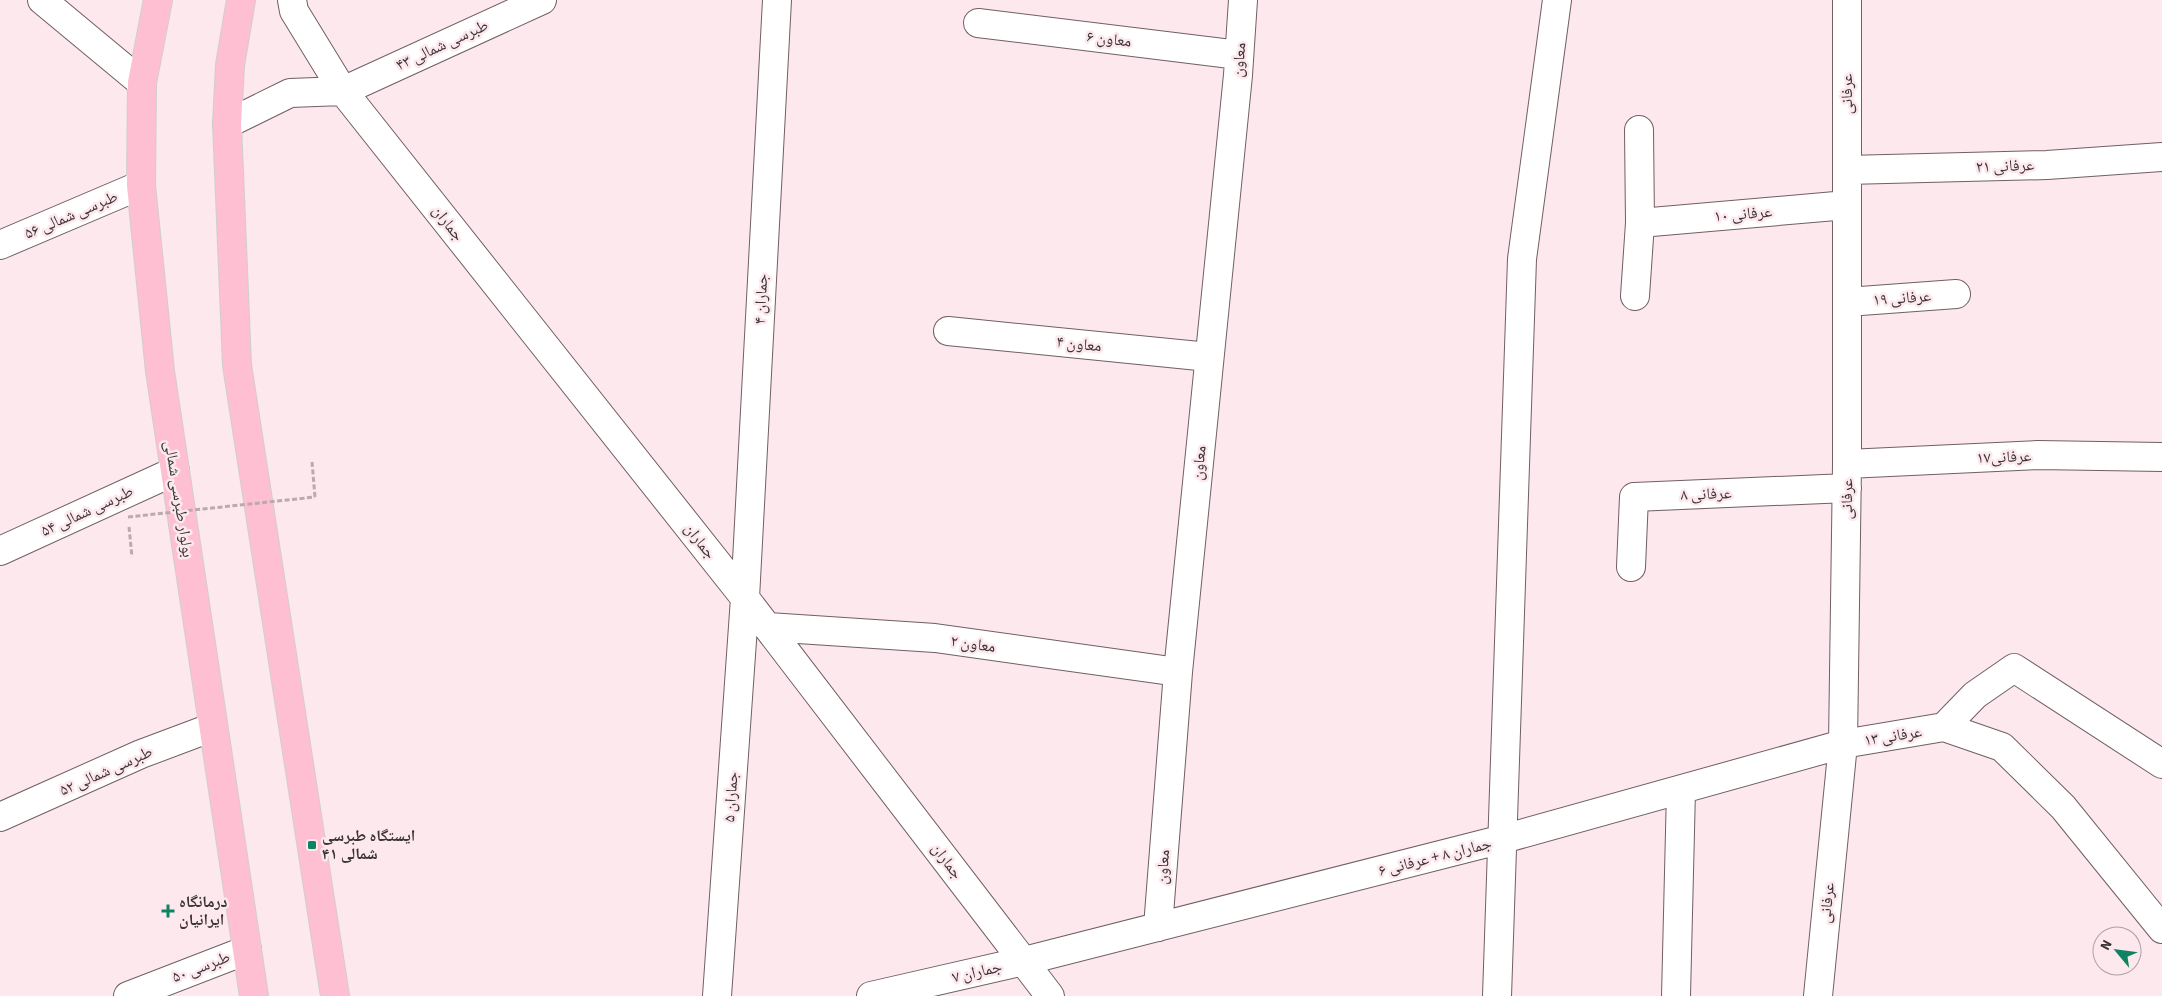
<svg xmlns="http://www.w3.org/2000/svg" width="2162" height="996" viewBox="0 0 2162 996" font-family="'Source Sans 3','Noto Naskh Arabic',sans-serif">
  <rect width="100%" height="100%" fill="#fce8ed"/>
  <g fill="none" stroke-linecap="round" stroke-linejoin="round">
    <g stroke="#705f63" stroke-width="30">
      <path id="minor" d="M42,0L142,83
        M292,0L294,11L343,91L745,598L1050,996
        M978,23L1239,55
        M227,124L290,93L343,91L542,0
        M1847,170L2047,165L2162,157
        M1640,223L1847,205
        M0,245L141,185
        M1635,296L1640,223L1639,130
        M1847,302L1956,294
        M948,331L1209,357
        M1847,464L2038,455L2162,457
        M0,551L175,471
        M1631,567L1634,497L1847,488
        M768,627L935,638L1178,672
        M1944,727L1975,695L2014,668L2162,764
        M0,817L141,754L213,727
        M1158,927L1178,672L1238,75L1243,0
        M128,996L247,950
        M717,996L745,598L777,0
        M871,996L1024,961L1503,839L1843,744L1944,727L2002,747L2063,807L2162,929
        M1497,996L1522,259L1557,0
        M1676,996L1681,790
        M1818,996L1843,744L1847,464V0"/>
    </g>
    <g stroke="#d0cecf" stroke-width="30">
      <path id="major" d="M158,0L142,83L141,185L160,371L254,996
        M241,0L230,65L227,124L237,365L335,996"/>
    </g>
    <path stroke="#b9aaae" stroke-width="3" stroke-dasharray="5 2.5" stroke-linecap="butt" d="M312,462L315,497
      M129,527L132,557"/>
    <use href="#minor" stroke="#fff" stroke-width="28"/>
    <use href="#major" stroke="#febfd3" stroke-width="28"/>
    <path stroke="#b9aaae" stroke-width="3" stroke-dasharray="5 2.5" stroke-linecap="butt" d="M128,517L315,497"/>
  </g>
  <g fill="#0e8363" stroke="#fce8ed" stroke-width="2">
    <rect x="307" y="840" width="10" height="10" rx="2.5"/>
    <path d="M165.5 903.5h5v5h5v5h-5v5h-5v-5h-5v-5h5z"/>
  </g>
  <g text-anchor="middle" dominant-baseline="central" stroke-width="5" stroke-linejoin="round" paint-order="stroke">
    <g font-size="16" fill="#3b3436" stroke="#fce8ed">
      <text transform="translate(1109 39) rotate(7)">معاون ۶</text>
      <text transform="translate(442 45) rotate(-25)">طبرسی شمالی ۴۳</text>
      <text transform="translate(1239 60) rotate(-85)">معاون</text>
      <text transform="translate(1847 94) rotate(-90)">عرفانی</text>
      <text transform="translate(2005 166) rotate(-2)">عرفانی ۲۱</text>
      <text transform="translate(1743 214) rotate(-5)">عرفانی ۱۰</text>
      <text transform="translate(71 215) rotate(-23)">طبرسی شمالی ۵۶</text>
      <text transform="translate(448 223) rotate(52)">جماران</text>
      <text transform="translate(1902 298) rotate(-4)">عرفانی ۱۹</text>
      <text transform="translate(761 299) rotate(-87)">جماران ۴</text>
      <text transform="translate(1079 344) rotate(6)">معاون ۴</text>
      <text transform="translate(2004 457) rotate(-2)">عرفانی۱۷</text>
      <text transform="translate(1199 463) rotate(-84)">معاون</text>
      <text transform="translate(1706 494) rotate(-2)">عرفانی ۸</text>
      <text transform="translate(179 499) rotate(81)">بولوار طبرسی شمالی</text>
      <text transform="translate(1847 499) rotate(-89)">عرفانی</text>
      <text transform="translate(87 511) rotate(-25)">طبرسی شمالی ۵۴</text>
      <text transform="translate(700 541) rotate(52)">جماران</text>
      <text transform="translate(973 644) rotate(8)">معاون ۲</text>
      <text transform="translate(1893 736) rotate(-9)">عرفانی ۱۳</text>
      <text transform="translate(106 771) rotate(-24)">طبرسی شمالی ۵۲</text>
      <text transform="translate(731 797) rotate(-86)">جماران ۵</text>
      <text transform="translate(1435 857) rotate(-14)">جماران ۸ + عرفانی ۶</text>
      <text transform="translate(947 861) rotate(53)">جماران</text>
      <text transform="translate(1163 867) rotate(-86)">معاون</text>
      <text transform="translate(1827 903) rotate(-84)">عرفانی</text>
      <text transform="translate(201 967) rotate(-21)">طبرسی ۵۰</text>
      <text transform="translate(977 972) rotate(-13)">جماران ۷</text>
    </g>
    <g font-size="16" font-weight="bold" fill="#3b3436" stroke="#fce8ed" text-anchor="start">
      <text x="322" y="836">ایستگاه طبرسی<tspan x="322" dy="18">شمالی ۴۱</tspan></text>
      <text x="179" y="902">درمانگاه<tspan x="179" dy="18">ایرانیان</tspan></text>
    </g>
  </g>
  <g transform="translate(2117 951) rotate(299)"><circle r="24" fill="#fce8ed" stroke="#afa0a4"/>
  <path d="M0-4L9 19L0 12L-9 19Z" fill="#0e8363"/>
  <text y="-8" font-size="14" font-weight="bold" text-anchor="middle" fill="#3b3436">N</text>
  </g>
</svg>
